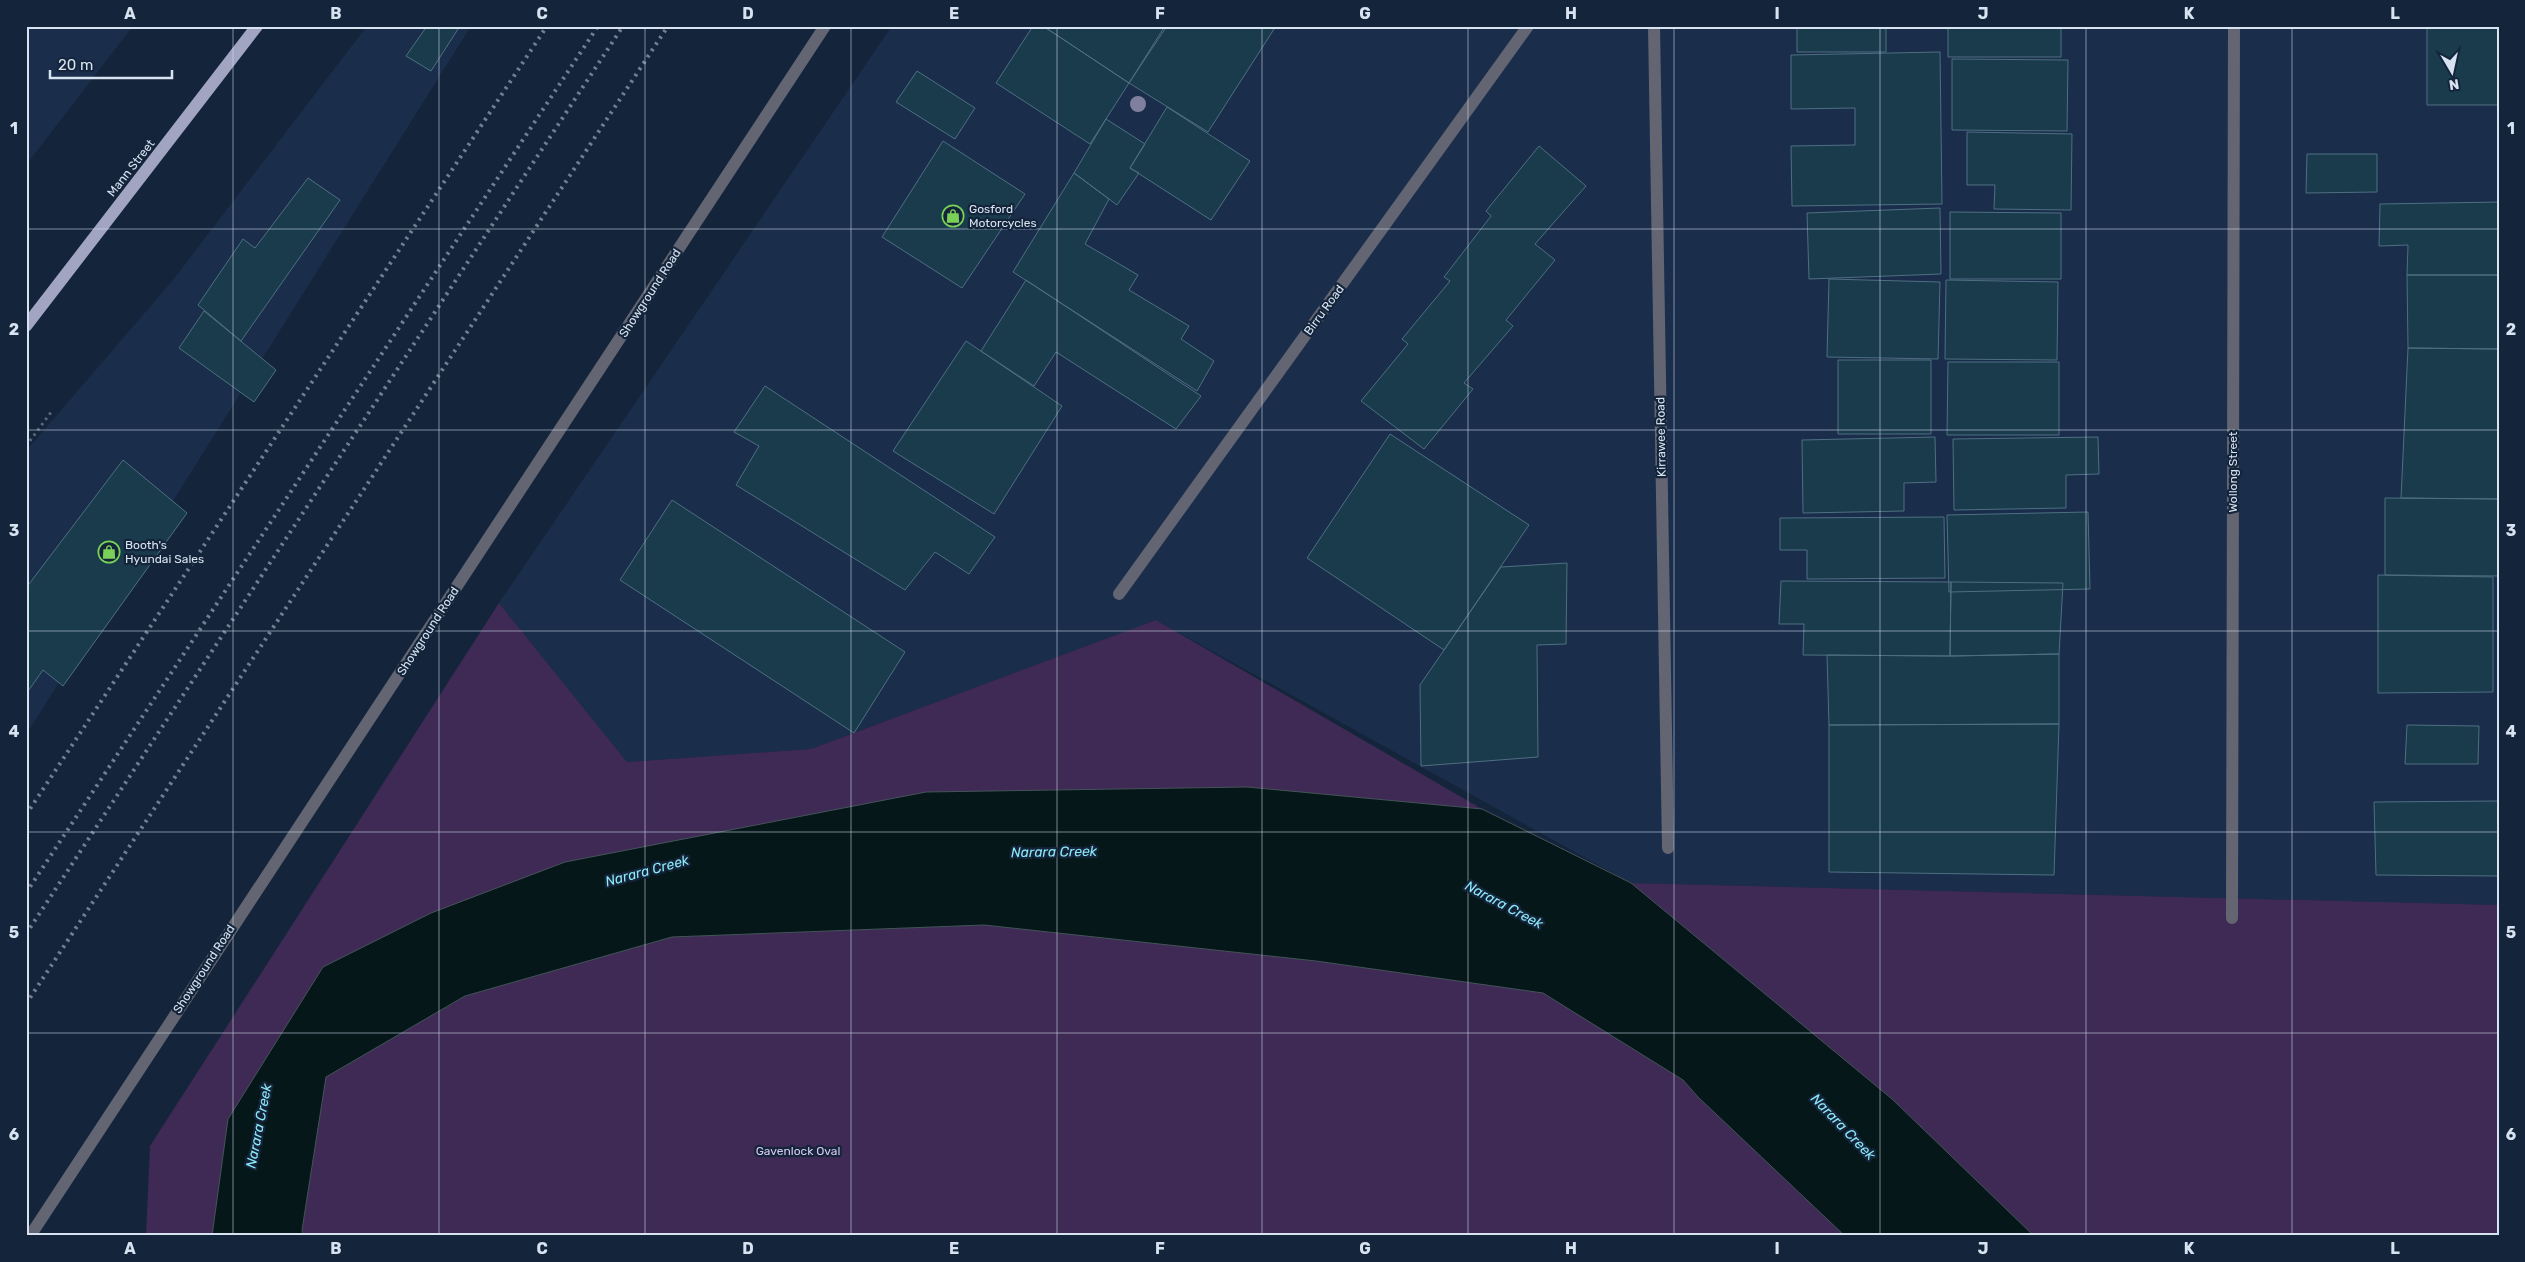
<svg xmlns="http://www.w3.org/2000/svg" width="2525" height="1262" viewBox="0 0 2525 1262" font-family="Rubik,sans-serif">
  <rect width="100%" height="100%" fill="#14253b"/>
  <path fill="#1a2e4b" d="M26,26H133L26,165Z
    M367,26H471L26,735V451L173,280Z
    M892,26H2499V905L1631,883L1156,620L811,749L627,762L499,603Z"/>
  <path fill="#3e2a54" d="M499,603L627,762L811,749L1156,620L1482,809L1247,787L565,862L228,1119L212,1236H146L150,1146Z
    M1631,883L2499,905V1236H2034L1892,1099Z
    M984,925L1316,961L1543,993L1683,1080L1698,1097L1845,1236H303L302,1230L326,1077L465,996L672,937Z"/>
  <path fill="#061719" stroke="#45545a" d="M1247,787L1482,809L1631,883L1892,1099L2034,1236H1845L1698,1097L1683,1080L1543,993L1316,961L984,925L672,937L465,996L326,1077L302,1230L303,1236H212L228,1119L323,967L431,913L565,862L926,792Z"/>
  <path fill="#1a3b4c" stroke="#4e6f82" d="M427,26H460L431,71L406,56Z
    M1033,26H1043L1129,83L1090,144L996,83Z
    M1043,26H1165L1129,83Z
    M1167,26H1276L1208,132L1129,83Z
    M1797,26H1886V52H1797Z
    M1948,26H2061V57H1948Z
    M2427,26H2499V105H2427Z
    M1940,52L1942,204L1792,206L1791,146L1855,145V108L1791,109V55Z
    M1952,59L2068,60L2067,131L1952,130Z
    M917,71L975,108L955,139L896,102Z
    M1167,107L1250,161L1211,220L1130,168Z
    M1106,119L1145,144L1130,168L1139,173L1117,205L1074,173Z
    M1967,132L2072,134L2071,210L1994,209L1995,185H1967Z
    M943,141L1025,194L962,288L882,237Z
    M1539,146L1586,186L1535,244L1555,260L1506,320L1513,326L1464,383L1473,389L1424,449L1361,401L1408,344L1402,339L1450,281L1444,277L1491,216L1486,211Z
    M2307,154H2377V192L2306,193Z
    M1074,173L1109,199L1085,244L1138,275L1129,290L1189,326L1181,339L1214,361L1197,391L1013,272Z
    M308,178L340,200L241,341L198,305L243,239L255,248Z
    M2499,202V275H2407L2408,245L2379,246L2380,204Z
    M1940,208L1941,274L1809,279L1807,213Z
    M1950,212L2061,213V279H1950Z
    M2407,275H2499V349L2408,348Z
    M1829,279L1940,282L1938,359L1827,357Z
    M1026,280L1201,396L1176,429L1056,352L1034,386L981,351Z
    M1946,280L2058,282L2057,360L1945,359Z
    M204,311L276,370L254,402L179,348Z
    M966,341L1062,406L994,514L893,451Z
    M2408,348L2499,349V499L2401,498Z
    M1838,360H1931V434H1838Z
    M1948,362H2059V435H1947Z
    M765,386L995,537L969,574L935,552L905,590L736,485L759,446L734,432Z
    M1390,434L1529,525L1444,650L1307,558Z
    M1935,437L1936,482L1904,483V511L1803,513L1802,440Z
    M2098,437L2099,474L2066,475V508L1954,510L1953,439Z
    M123,460L187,513L63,686L43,670L26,694V588Z
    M2385,498L2499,499V576L2385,575Z
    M672,500L905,652L854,733L620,580Z
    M2088,512L2090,589L1949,592L1947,515Z
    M1944,517L1945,578L1807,579V550H1780V518Z
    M1567,563L1566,644L1537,645L1538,757L1421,766L1420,685L1501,567Z
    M2378,575L2493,577V692L2378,693Z
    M1781,581L1951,582L1950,656L1803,655L1804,624H1779Z
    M1951,582L2063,583L2059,654L1950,656Z
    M2059,654V724L1829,725L1827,655L1950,656Z
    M2059,724L2054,875L1829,872V725Z
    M2407,725L2479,726L2478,764H2405Z
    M2499,801V876L2376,875L2374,802Z"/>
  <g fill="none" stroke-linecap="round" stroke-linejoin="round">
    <path stroke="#58677b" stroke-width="3" stroke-dasharray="2.5 4" stroke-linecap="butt" d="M26,446L52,411"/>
    <path stroke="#636572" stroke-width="12" d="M1654,26L1668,848
      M1119,594L1528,26
      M2232,918L2234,26
      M30,1236L825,26"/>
    <path stroke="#a2a5c2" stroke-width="12" d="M26,326L257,26"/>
    <path stroke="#717f91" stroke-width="4" stroke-dasharray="2.5 5" stroke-linecap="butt" d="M26,815L547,26
      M26,893L598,26
      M26,934L623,26
      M26,1004L668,26"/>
  </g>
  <circle fill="#817fa0" cx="1138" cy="104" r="8"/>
  <path fill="none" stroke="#d8e3f2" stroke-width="1" stroke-opacity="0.55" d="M233,26V1236M439,26V1236M645,26V1236M851,26V1236M1057,26V1236M1262,26V1236M1468,26V1236M1674,26V1236M1880,26V1236M2086,26V1236M2292,26V1236M26,229H2499M26,430H2499M26,631H2499M26,832H2499M26,1033H2499"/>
  <defs>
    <g id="shop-ring" transform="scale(1.125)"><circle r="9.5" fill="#14253b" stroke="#7ad157" stroke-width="1.5"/><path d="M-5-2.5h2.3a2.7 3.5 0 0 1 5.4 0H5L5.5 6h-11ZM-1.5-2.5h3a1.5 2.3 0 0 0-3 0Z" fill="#7ad157"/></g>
  </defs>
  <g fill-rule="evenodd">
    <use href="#shop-ring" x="953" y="216"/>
    <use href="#shop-ring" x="109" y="552"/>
  </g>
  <g text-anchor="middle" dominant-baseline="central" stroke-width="4.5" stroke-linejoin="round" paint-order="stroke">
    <g font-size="12" fill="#d8e3f2" stroke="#14253b">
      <text transform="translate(131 168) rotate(-52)">Mann Street</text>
      <text transform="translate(650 293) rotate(-57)">Showground Road</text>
      <text transform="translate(1324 310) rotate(-54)">Birru Road</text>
      <text transform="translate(1661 437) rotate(-91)">Kirrawee Road</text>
      <text transform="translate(2233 472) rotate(-90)">Wollong Street</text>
      <text transform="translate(428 631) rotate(-57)">Showground Road</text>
      <text transform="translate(204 969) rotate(-57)">Showground Road</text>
    </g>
    <g font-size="12" fill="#d8e3f2" stroke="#14253b" text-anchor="start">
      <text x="969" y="209">Gosford<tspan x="969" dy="14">Motorcycles</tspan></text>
      <text x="125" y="545">Booth's<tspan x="125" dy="14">Hyundai Sales</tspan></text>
    </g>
    <g font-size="12" fill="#dac8f2" stroke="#14253b">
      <text x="798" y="1151">Gavenlock Oval</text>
    </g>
    <g font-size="14" font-style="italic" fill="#8de8f7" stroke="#14253b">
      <text transform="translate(1054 852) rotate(-1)">Narara Creek</text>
      <text transform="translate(647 871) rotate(-15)">Narara Creek</text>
      <text transform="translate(1504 905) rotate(28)">Narara Creek</text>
      <text transform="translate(259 1126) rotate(-79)">Narara Creek</text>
      <text transform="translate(1843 1127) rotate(46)">Narara Creek</text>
    </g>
  </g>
  <rect width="2525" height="1262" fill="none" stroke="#14253b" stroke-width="55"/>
  <g transform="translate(2452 72) rotate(171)" stroke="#14253b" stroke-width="4" paint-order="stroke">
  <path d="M0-4L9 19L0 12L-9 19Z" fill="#d8e3f2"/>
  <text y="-8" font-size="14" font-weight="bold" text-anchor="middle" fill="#d8e3f2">N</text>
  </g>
  <path d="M50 70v8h122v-8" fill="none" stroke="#d8e3f2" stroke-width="2.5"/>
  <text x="58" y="70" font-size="15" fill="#d8e3f2" stroke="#14253b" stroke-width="4" paint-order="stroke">20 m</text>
  <rect x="28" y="28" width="2470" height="1206" fill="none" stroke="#d8e3f2" stroke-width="2"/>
  <g font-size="16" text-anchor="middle" font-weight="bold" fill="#d8e3f2">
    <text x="130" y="19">A</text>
    <text x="336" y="19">B</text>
    <text x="542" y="19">C</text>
    <text x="748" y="19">D</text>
    <text x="954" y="19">E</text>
    <text x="1160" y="19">F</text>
    <text x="1365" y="19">G</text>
    <text x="1571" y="19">H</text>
    <text x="1777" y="19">I</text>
    <text x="1983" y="19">J</text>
    <text x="2189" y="19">K</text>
    <text x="2395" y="19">L</text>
    <text x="14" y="134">1</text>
    <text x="2511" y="134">1</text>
    <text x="14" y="335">2</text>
    <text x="2511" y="335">2</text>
    <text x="14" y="536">3</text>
    <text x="2511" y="536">3</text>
    <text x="14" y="737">4</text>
    <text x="2511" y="737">4</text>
    <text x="14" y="938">5</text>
    <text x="2511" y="938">5</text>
    <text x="14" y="1140">6</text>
    <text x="2511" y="1140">6</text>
    <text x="130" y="1254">A</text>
    <text x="336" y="1254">B</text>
    <text x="542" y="1254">C</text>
    <text x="748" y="1254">D</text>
    <text x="954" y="1254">E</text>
    <text x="1160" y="1254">F</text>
    <text x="1365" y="1254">G</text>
    <text x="1571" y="1254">H</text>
    <text x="1777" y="1254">I</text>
    <text x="1983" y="1254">J</text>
    <text x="2189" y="1254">K</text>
    <text x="2395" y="1254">L</text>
  </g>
</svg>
